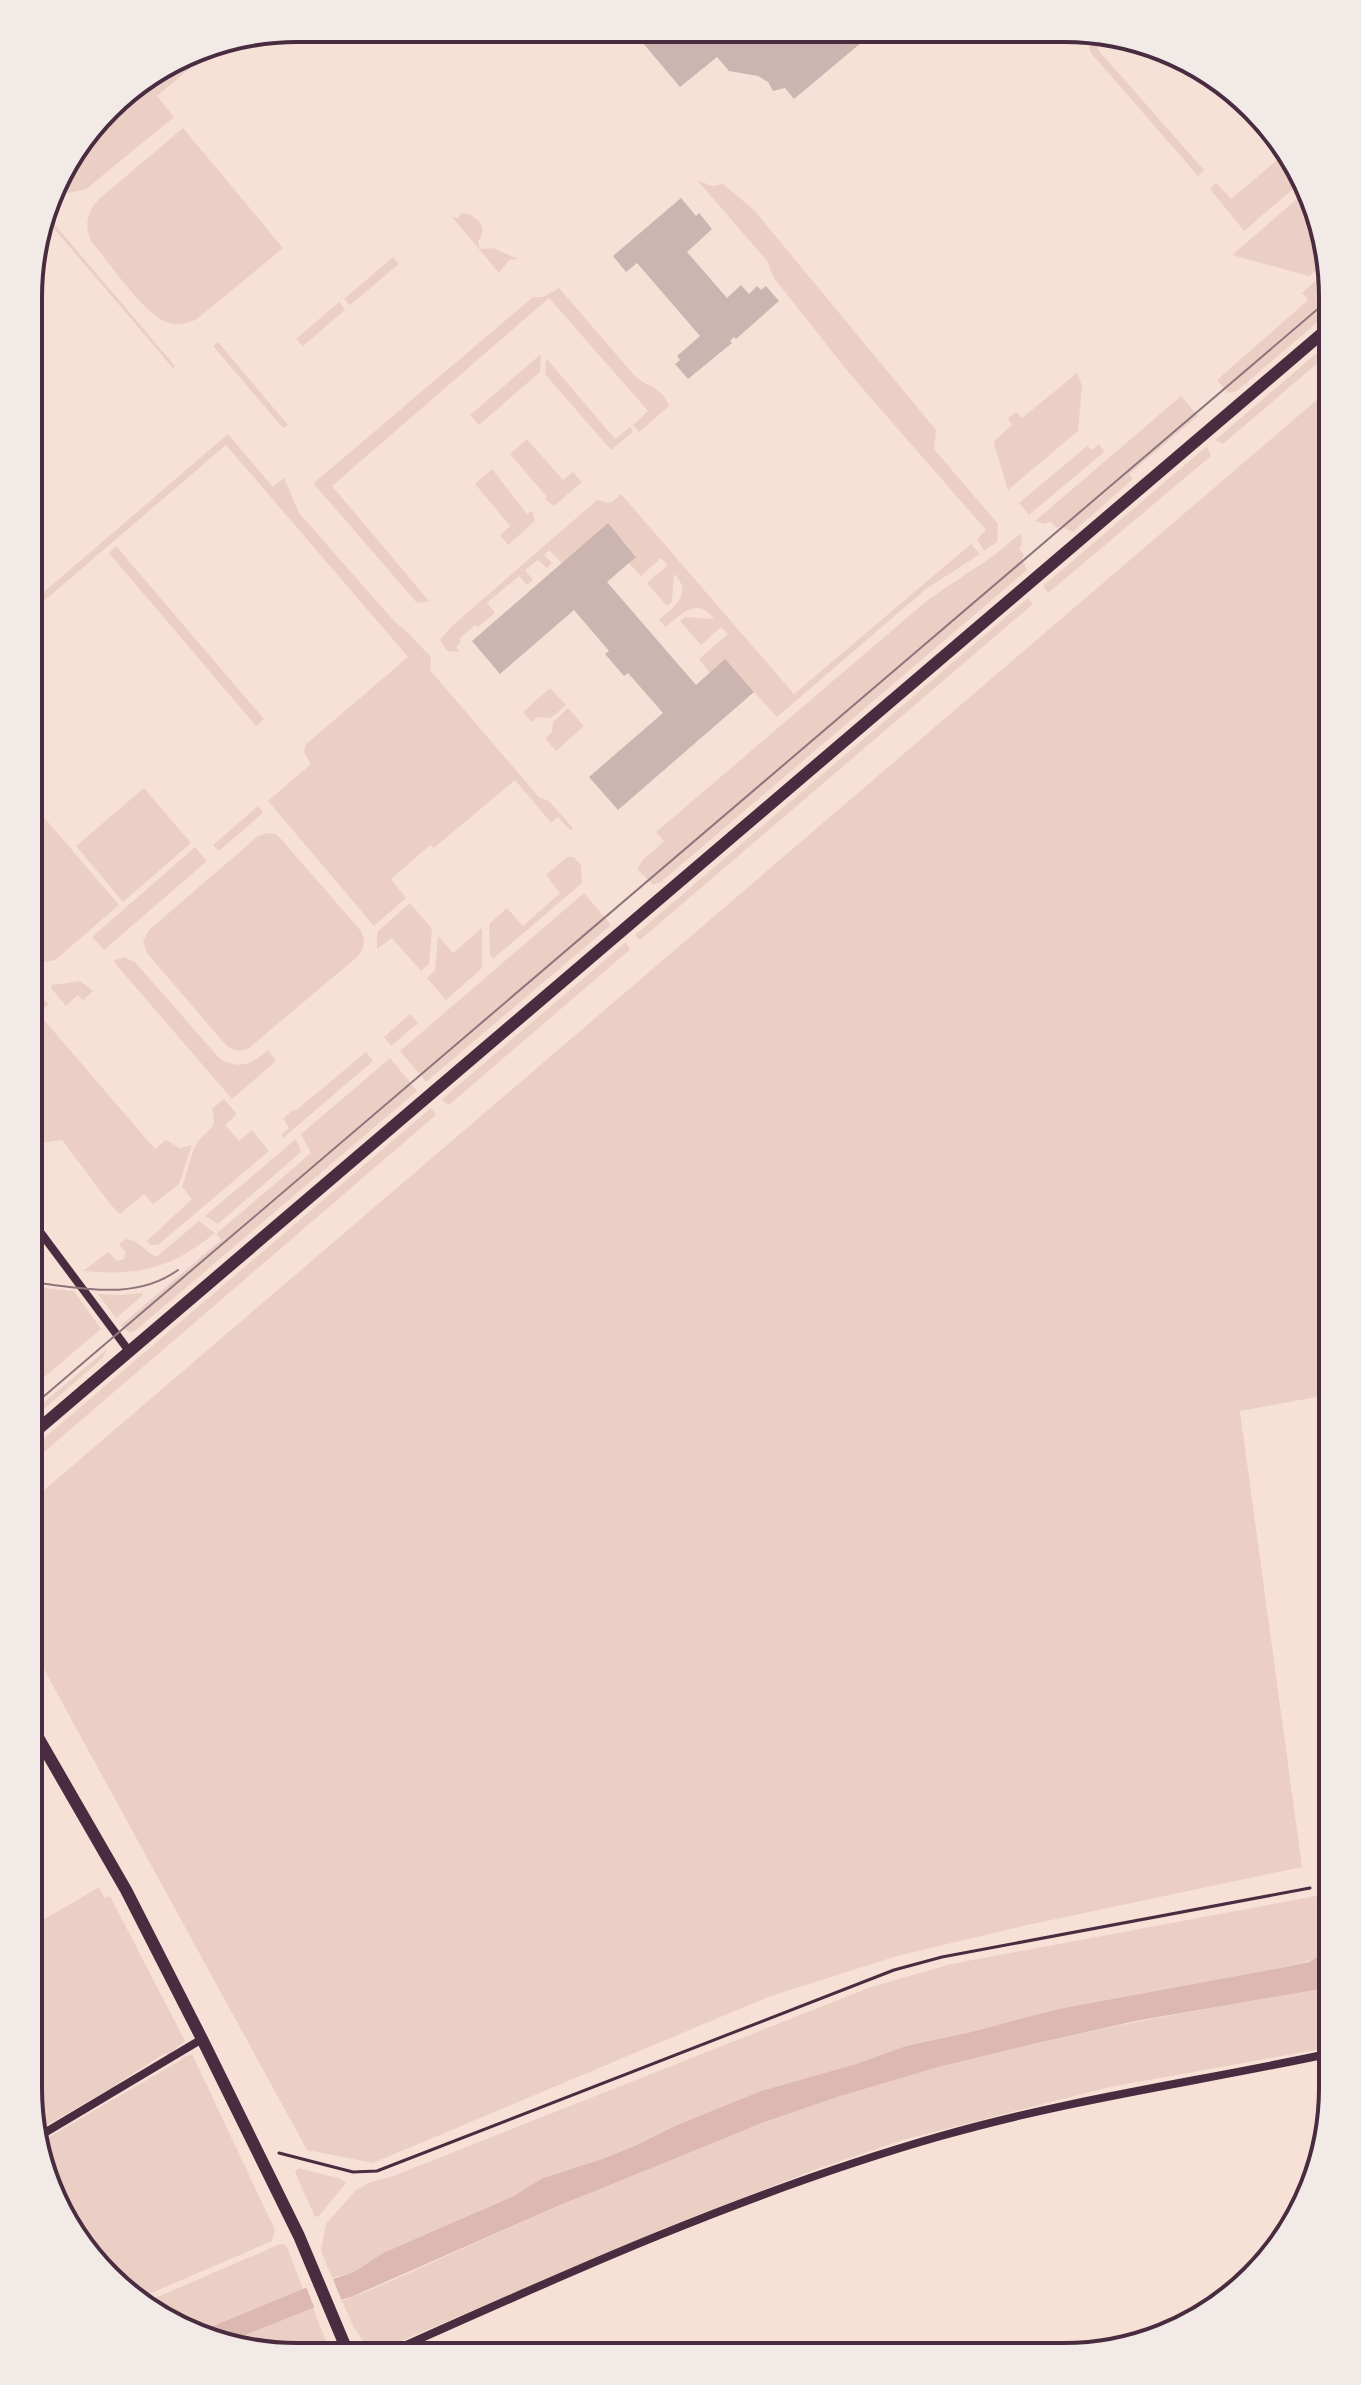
<svg xmlns="http://www.w3.org/2000/svg" width="1361" height="2385" viewBox="0 0 1361 2385" font-family="'PT Sans Narrow',sans-serif">
  <rect width="100%" height="100%" fill="#f7e1d7"/>
  <path fill="#ebcfc5" d="M1084,33H1092L1099,51L1204,170L1198,176L1091,53Z
    M219,44L157,96L174,117L86,189L69,193L53,188L56,178L79,158L76,152L202,47Z
    M183,128L283,248L197,319C187,324 176,326 166,322C143,313 108,261 91,241C84,225 87,211 99,199Z
    M1282,156L1300,183L1244,231L1210,189L1216,183L1231,199Z
    M697,180L712,186L723,184L754,210L936,430L934,449L998,524L997,542L984,551L977,539L986,530L849,373L774,278L767,261Z
    M1306,191L1319,210L1327,261L1309,276L1232,255Z
    M45,213L175,366L173,368L44,217Z
    M466,213C480,219 488,228 478,241L480,249L493,248L518,259L509,260L499,273L453,218V216L457,219L461,214Z
    M393,257L399,264L350,305L344,299Z
    M1328,270L1333,309L1237,391L1228,393L1217,380L1308,300L1302,293Z
    M559,288L634,375C647,388 661,385 669,406L639,432L633,425L648,411L549,298L332,486L429,601L417,603L314,484L315,482L533,297H543Z
    M339,302L345,310L303,346L296,339Z
    M1333,339V350L1223,444L1215,440Z
    M218,342L288,425L283,428L213,346Z
    M541,354L540,372L479,425L470,415Z
    M546,358L615,439L630,427L633,432L611,450L545,374Z
    M1077,373L1082,386L1078,431L1008,490L994,444L995,440L1012,425L1008,418L1016,412L1022,418Z
    M1333,386V1394L1240,1411L1302,1867L1023,1926L897,1956L768,1997L373,2163L307,2150L29,1642V1503Z
    M1181,396L1198,416L1129,474L1133,479L1073,532L1060,526L1057,528L1050,521L1046,524L1035,521Z
    M228,434L273,487L284,478L299,513L395,622L405,630L431,657L430,670L539,797L549,801L573,828L570,830L558,817L551,823L515,780L434,848L430,845L391,879L406,898L374,926L268,801L311,764L303,751L306,748L304,746L408,657L226,445L30,613V604Z
    M527,439L563,480L573,472L582,482L554,506L545,499L547,497L510,454Z
    M1099,444L1104,452L1029,515L1019,503L1087,446L1092,450Z
    M1207,446L1211,456L1048,593L1043,586Z
    M492,469L527,514L532,511L535,521L508,545L500,535L510,526L475,484Z
    M621,494L794,694L971,544L980,554L926,589L777,717L725,660L710,673L699,659L728,634L721,627L701,645L680,621L685,617L714,619C698,596 681,614 666,627L659,620C674,606 694,593 674,574L672,602L667,606L647,583L668,565L661,558L641,576L629,563L636,556L608,524L562,563L549,550L544,555L552,563L547,568L538,560L525,570L533,580L527,585L519,576L487,603L495,613L478,627L475,625L459,639L461,642L456,647L459,652L447,651L440,640L452,626L597,500L611,503Z
    M1021,533L1022,545L1019,548L1024,556L1022,559L1027,570L661,882L653,885L637,869L643,860L664,841L656,832L929,599L993,556Z
    M116,546L264,719L256,726L109,553Z
    M1028,598L1033,604L640,940L635,935Z
    M550,688L566,705L551,718L538,717L531,722L523,712Z
    M568,708L584,726L556,751L545,738L552,732L553,722Z
    M144,788L191,843L123,902L76,846Z
    M30,801L119,905L55,960L29,965Z
    M258,806L263,813L219,851L213,845Z
    M267,833L276,834L281,839L361,931C366,942 364,950 356,958L249,1048C240,1053 232,1051 225,1044L147,953L143,941L149,930L258,836Z
    M195,847L207,861L104,950L92,937Z
    M567,857H574L581,865L582,883L493,959L490,954L489,924L507,908L523,926L560,893L546,875Z
    M584,893L611,925L426,1082L400,1051Z
    M410,903L432,929L429,964L421,971L392,938L377,949V932Z
    M482,928V968L446,1000L427,978L435,971L438,936L453,953Z
    M626,942L630,950L626,953L449,1105L441,1100Z
    M124,957L135,962L220,1059C240,1070 252,1064 268,1050L276,1061L232,1099L113,961Z
    M80,981L93,991L83,1000L78,995L66,1006L51,988L52,985Z
    M29,994L40,996L49,1004L38,1013L155,1149L166,1140L180,1148L192,1145L179,1184L153,1204L144,1194L120,1214L110,1204L62,1140L29,1145Z
    M410,1014L418,1023L391,1046L384,1037Z
    M366,1052L373,1061L283,1138L281,1135L289,1128L283,1118L293,1110L295,1111Z
    M390,1058L417,1091L135,1331C129,1334 125,1330 121,1325L221,1240L216,1234L311,1153L301,1134Z
    M224,1099L237,1114L225,1125L239,1141L252,1130L269,1151L158,1245H150L147,1241L192,1199L182,1187C187,1174 190,1155 197,1143C207,1128 218,1131 212,1109Z
    M431,1108L436,1115L29,1465V1451Z
    M296,1139L301,1152L218,1224L205,1216Z
    M199,1221L215,1233C170,1269 139,1276 83,1271L108,1252L117,1261L124,1259L126,1253L119,1244L126,1239C138,1240 145,1251 156,1257Z
    M29,1287L30,1289L33,1287L74,1291L101,1329L29,1390Z
    M142,1293L143,1295L116,1318L98,1294L119,1295Z
    M107,1349L103,1358L29,1422V1415Z
    M99,1887L104,1898L110,1896L185,2041L168,2055L165,2053L111,2088L35,2132L28,2088V1929Z
    M1332,1893V1956C1318,1957 1306,1962 1291,1966L1058,2009L971,2032L906,2046L856,2064L761,2091L677,2125L637,2145L605,2158L548,2176L512,2197L383,2253L354,2272L332,2278L321,2251L326,2224L356,2190L371,2182L393,2176L871,1987L951,1964Z
    M1332,1987V2047L1110,2087L903,2140L817,2169L682,2221L399,2342L368,2348L354,2328L342,2301C398,2280 453,2252 509,2228C592,2191 676,2156 761,2124C945,2053 1139,2020 1332,1987Z
    M192,2054L275,2230L272,2241L135,2300L120,2290L42,2175L37,2144L181,2060L182,2058Z
    M298,2168L341,2179L346,2183L319,2216L315,2217L295,2172Z
    M280,2244L286,2245L303,2289C286,2296 202,2335 190,2333C172,2330 156,2314 141,2304Z
    M313,2308L328,2346L327,2355H262L225,2343Z"/>
  <path fill="#dcb8b0" d="M1319,1956H1332V1987L1135,2021L1037,2043L938,2067L837,2097L762,2123L558,2206L351,2297L313,2308L225,2343L194,2334L303,2289L354,2272L383,2253L512,2197L543,2178L605,2158L637,2145L677,2125L761,2091L856,2064L906,2046L971,2032L1058,2009L1291,1966L1309,1962Z"/>
  <path fill="#f7e1d7" d="M331,2274L343,2304L316,2312L305,2284Z"/>
  <path fill="#ccb4b1" d="M632,30L727,31L736,42L748,31L755,39L764,31L874,32L794,99L785,88L773,91L768,82L758,76L729,71L717,57L680,87Z
    M681,198L696,216L699,213L712,229L687,252L727,298L741,285L749,294L757,286L761,290L766,286L779,301L736,339L734,337L730,341L732,343L688,379L675,364L680,360L677,356L700,336L637,263L626,272L613,256Z
    M608,523L636,557L607,582L696,685L725,659L754,692L618,810L589,777L663,713L628,673L624,676L605,654L609,651L574,610L500,674L472,641Z"/>
  <g fill="none" stroke-linecap="round" stroke-linejoin="round">
    <path stroke="#4a2c40" stroke-width="3" d="M279,2153L353,2172L377,2171L894,1970L942,1957L1310,1888"/>
    <path stroke="#4a2c40" stroke-width="8" d="M29,1217L129,1351
      M1321,1886L1332,1883
      M36,2138L202,2039
      M384,2355C564,2274 751,2190 941,2136C1070,2099 1202,2081 1332,2053"/>
    <path stroke="#4a2c40" stroke-width="12" d="M29,1437L1333,324
      M28,1720L126,1890L202,2039L299,2236L349,2355"/>
    <path stroke="#8f747c" stroke-width="2" d="M29,1282C79,1287 134,1302 178,1270
      M29,1409L1333,296"/>
  </g>
  <path d="M0 0H1361V2385H0ZM297 42H1064A255 255 0 0 1 1319 297V2088A255 255 0 0 1 1064 2343H297A255 255 0 0 1 42 2088V297A255 255 0 0 1 297 42Z" fill="#f1eae7" fill-rule="evenodd"/>
  <path fill="none" stroke="#4a2c40" stroke-width="4" d="M297 42H1064A255 255 0 0 1 1319 297V2088A255 255 0 0 1 1064 2343H297A255 255 0 0 1 42 2088V297A255 255 0 0 1 297 42Z"/>
</svg>
